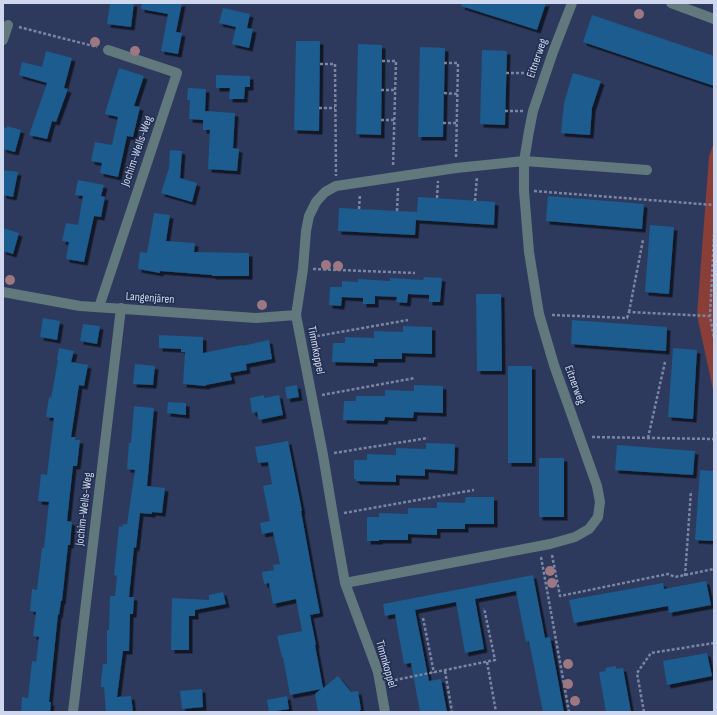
<svg xmlns="http://www.w3.org/2000/svg" width="717" height="715" viewBox="0 0 717 715" font-family="'Sofia Sans Condensed',sans-serif">
  <defs>
    <filter id="shadow"><feDropShadow dx="3.5" dy="3.5" stdDeviation="0" flood-color="#0009"/></filter>
  </defs>
  <rect width="100%" height="100%" fill="#2d3a5d"/>
  <path fill="#893f38" d="M714,142V394L697,315L709,157Z"/>
  <path fill="#1c5b8e" filter="url(#shadow)" d="M110,3H134L131,27L107,24Z
    M142,3H182L176,32L182,33L178,54L161,51L168,14L141,9Z
    M462,3H546L537,30L461,6Z
    M223,8L250,14L247,28L253,29L249,48L232,44L236,27L219,23Z
    M592,15L714,56V86L583,42Z
    M296,41H320L319,131L294,130Z
    M358,44L382,45L381,135L356,134Z
    M420,47L445,48L443,137H418Z
    M482,50L507,51L505,125L480,124Z
    M46,51L72,58L64,88L68,89L56,122L52,121L47,139L29,135L47,83L19,75L22,62L42,67Z
    M119,68L144,76L134,106L140,107L133,137L127,136L118,177L100,173L102,163L91,161L95,142L112,145L118,117L105,114L108,103Z
    M573,73L601,81L592,108L590,135L561,133L564,103Z
    M216,75L250,76V87H245L244,99H229L230,88H216Z
    M188,88L206,89L205,111L235,113L233,148L239,149L237,171L208,169L210,130H203V120L189,119L190,100H187Z
    M7,126L21,130L15,152L3,149V127L7,128Z
    M170,150L182,151L180,178L197,183L192,202L161,193L169,168Z
    M3,170L18,172L13,197L3,195Z
    M78,180L104,185L101,196L105,197L101,217L94,216L84,262L66,259L69,242L62,241L66,223L78,225L83,196L75,195Z
    M548,196L644,204L642,229L546,221Z
    M418,197L495,202L494,225L416,220L415,235L338,231L339,208L417,212Z
    M154,213L170,215L166,241L195,243L194,252L249,253V276H212V275L160,271V273L138,269L140,252L147,253Z
    M650,225L674,227L669,294L645,292Z
    M3,228L19,233L13,254L3,251Z
    M424,277L442,278L440,302H429V295L408,294L407,303L396,302L397,297L375,296V304H363V298L342,297L341,306L329,305L330,287H342V281L358,282V279L390,281V278L423,280Z
    M476,294H501L502,371H477Z
    M43,318L60,321L57,340L40,337Z
    M572,320L667,327L666,351L571,344Z
    M83,324L100,326L97,344L80,341Z
    M403,326L432,327V354L402,353V359H374V363L332,362L333,343H345V337L374,338V331L403,332Z
    M159,335L203,337V353L242,345V346L269,340L272,359L246,364L247,370L230,373L232,380L206,385V386L183,384L185,352H181V349L159,348Z
    M59,348L74,351L71,362L88,365L84,386L79,385L71,437H76L75,440H80L77,466H73L67,521L72,522L70,545H68L62,601H61L59,615L58,614L49,702H51L50,712H21L22,697L28,698L32,661L36,662L39,637L33,636L36,612L30,611L32,589L37,590L42,548H44L49,502L38,501L41,474L47,475L54,418L46,417L49,397L51,398L58,360H57Z
    M673,348L697,350L693,419L668,417Z
    M135,364L155,366L153,385L133,384Z
    M508,366H532V463H508Z
    M297,385L299,397L287,399L285,387Z
    M414,385L443,386V413L414,412L413,418L385,417L384,421L343,420L344,401H356V396H385V390L414,391Z
    M264,395V398L279,395L283,415L259,420L257,412L252,413L250,398Z
    M168,402L186,403V415L167,413Z
    M134,406L154,408L147,486L165,488L162,513L152,512V514L140,513L136,548L134,547L129,597H134L133,614H130L129,651H123L117,697L131,696L133,712H106L104,687H101V681L103,664H107V630H109L110,596H115L117,576L114,575L119,526L122,527L123,524H127L135,470L127,469L129,443H131Z
    M288,441L302,511H301L313,577L320,613L310,615L316,645H315L323,688L338,676L351,692L358,691L361,710H360V712H318L315,694L321,689L290,695L283,657H282L277,636L302,631L296,599L273,604L269,583L264,584L262,572L274,570L273,565L280,564L273,532L262,534L260,523L270,521L263,486L272,484L268,462L258,463L255,447Z
    M426,443L455,444L454,471L425,469V476L396,475V482L356,481V479H354V460H367V454L396,455V448L426,449Z
    M617,445L695,451L693,475L615,470Z
    M539,458H564V517H539Z
    M700,470L714,471V541L695,540Z
    M466,497H494V524H465V529H437V535L408,534V540H379V541H367V517H379V513L408,514V508H437V502L465,503Z
    M533,575L545,638L550,637L564,712H543L529,641L526,642L516,591L475,599L484,649L465,653L456,602L415,610L429,681L441,679L447,712H420L411,663L404,664L395,614L385,616L383,604Z
    M706,581L711,605L669,613L668,606L574,623L569,600L663,583L664,589Z
    M223,592L226,604L195,610V616H189V650H171L172,598L209,600V595Z
    M707,653L712,676L667,685L663,661Z
    M616,666V669L623,668L631,712H606L599,672L606,671L605,668Z
    M202,689L203,707L182,709L180,691Z
    M287,696L289,709L269,712L267,700Z"/>
  <g fill="none" stroke-linecap="round" stroke-linejoin="round">
    <path stroke="#7a85a2" stroke-width="2.5" stroke-dasharray="3 2" stroke-linecap="butt" d="M19,27L97,47
      M382,61H396L393,167
      M444,63H458L456,158
      M320,64H335L336,176
      M506,73H534
      M381,90H396
      M444,93L457,94
      M319,108H335
      M505,111H523
      M381,120H395
      M443,123H457
      M534,191L714,205
      M437,198L438,181
      M475,201L477,177
      M359,209L360,194
      M397,211L398,188
      M714,234L710,316L714,338
      M313,269L415,273
      M629,312L643,240
      M552,315L627,318L629,312L710,316
      M312,337L408,320
      M322,395L415,378
      M592,437L714,439
      M648,438L665,362
      M334,453L428,438
      M344,513L474,490
      M552,555L560,596L668,574L675,577L714,569
      M541,557L569,712
      M685,576L691,491
      M423,618L434,673
      M487,662L496,712
      M445,671L452,712
      M390,681L495,660L484,608
      M644,712L637,673L651,653L714,643"/>
    <path stroke="#61797d" stroke-width="10" d="M671,3L714,19
      M3,40L8,25
      M3,292L80,306L256,318L296,315
      M99,307L177,73L108,50
      M345,583L550,544L575,537L589,529L598,517L600,502L597,486L554,365L539,314L529,252L524,191V161L529,131L533,111L553,52L572,3
      M73,712L121,308
      M385,712L378,672L345,583L333,515L323,455L296,315L303,269L306,231L309,216L316,202L325,192L336,186L456,168L524,161L647,170"/>
  </g>
  <g fill="#9d7781">
    <circle cx="639" cy="14" r="5"/>
    <circle cx="95" cy="42" r="5"/>
    <circle cx="135" cy="51" r="5"/>
    <circle cx="326" cy="265" r="5"/>
    <circle cx="338" cy="266" r="5"/>
    <circle cx="10" cy="280" r="5"/>
    <circle cx="262" cy="305" r="5"/>
    <circle cx="550" cy="571" r="5"/>
    <circle cx="552" cy="583" r="5"/>
    <circle cx="568" cy="664" r="5"/>
    <circle cx="568" cy="684" r="5"/>
    <circle cx="575" cy="701" r="5"/>
  </g>
  <g text-anchor="middle" dominant-baseline="central" stroke-width="3.5" stroke-linejoin="round" paint-order="stroke">
    <g font-size="12" fill="#ced7ed" stroke="#233052">
      <text transform="translate(537 58) rotate(-71)">Eitnerweg</text>
      <text transform="translate(137 151) rotate(-71)">Jochim-Wells-Weg</text>
      <text transform="translate(150 298) rotate(4)">Langenjären</text>
      <text transform="translate(316 350) rotate(79)">Timmkoppel</text>
      <text transform="translate(575 385) rotate(70)">Eitnerweg</text>
      <text transform="translate(84 509) rotate(-83)">Jochim-Wells-Weg</text>
      <text transform="translate(386 664) rotate(74)">Timmkoppel</text>
    </g>
  </g>
  <rect width="717" height="715" fill="none" stroke="#ced7ed" stroke-width="8"/>
</svg>
